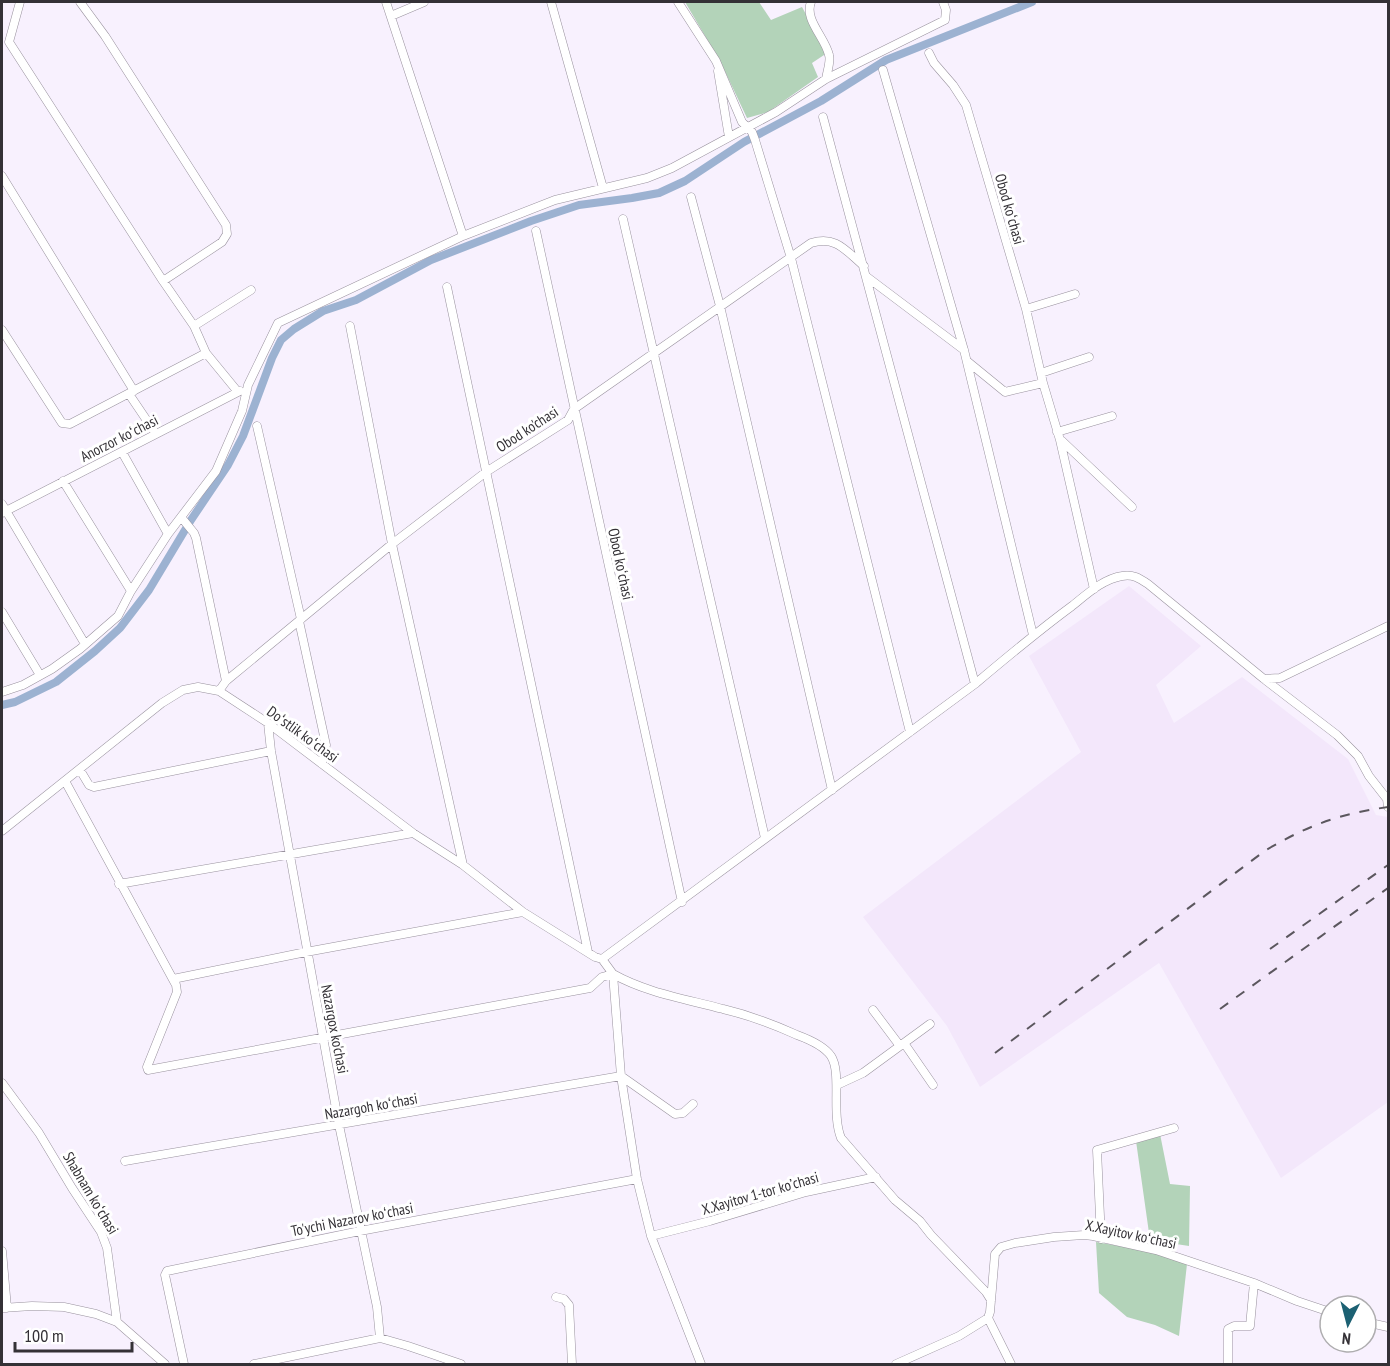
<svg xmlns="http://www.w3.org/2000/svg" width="1390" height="1366" viewBox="0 0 1390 1366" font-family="'PT Sans Narrow',sans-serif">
  <rect width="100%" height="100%" fill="#f8f1fe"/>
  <path fill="#f3e7fb" d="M1129,586L1201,646L1156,685L1174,723L1242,677L1348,759L1376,815L1388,817V1102L1281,1178L1159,963L980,1087L947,1026L863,917L1081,752L1029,656Z"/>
  <path fill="#b3d3b9" d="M685,2H759L771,20L802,7L827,53L812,63L818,77L768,112L747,118L721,63Z
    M1160,1134L1170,1184L1190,1186L1189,1246L1150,1240L1136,1141Z
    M1096,1242L1159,1253L1187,1264L1179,1336L1155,1325L1127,1317L1099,1293Z"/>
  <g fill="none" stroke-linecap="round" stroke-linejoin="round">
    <path stroke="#9cb2d1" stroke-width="8" d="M2,705L15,702L56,682L95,651L120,628L149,590L191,520L228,465L243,436L272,358L281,340L294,329L323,311L356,300L431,260L531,221L579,205L632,198L659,193L685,181L744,142L821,101L886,60L1032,2"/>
    <g stroke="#99929e" stroke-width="9">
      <path id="minor" d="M20,2L9,42L163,281L194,326L206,353L238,392
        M80,2L105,36L226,225L227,234L222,242L163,281
        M386,2L463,236
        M551,2L603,188
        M678,2L716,61L742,122L752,132L755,140L791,258L910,732
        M811,2C804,20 825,37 829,55C831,61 827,72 826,79
        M391,16L424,2
        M929,53L934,63L953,85L966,105L1026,309L1043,383L1060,440L1094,589
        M883,70L964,350L1033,635
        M718,71L729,137
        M823,117L975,684
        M2,176L134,391
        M691,197L720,306L832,790
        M623,219L765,838
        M536,231L682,902
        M867,277L964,350
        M447,287L588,952
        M1026,309L1075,294
        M194,326L251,290
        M350,326L392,544L463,865
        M2,330L62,423L70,424L206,353
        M967,361L1005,392L1043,383
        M1041,373L1089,357
        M129,394L156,434
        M257,426L301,619
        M1057,432L1112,416
        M1062,441L1132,507
        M122,452L168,534
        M63,481L131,591
        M2,504L85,644
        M2,513L240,391
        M181,517L194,533L196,538L226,681
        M2,612L40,675
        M299,621L326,745L322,764
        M1264,679L1280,678L1388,626
        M219,691L226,681L392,544L486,472L568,420L574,409L811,243C836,235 846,251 864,266
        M2,692L23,685L52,669L80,649L118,616L131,591L168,534L216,471L242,411L248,385L278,323L463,236L555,200L647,178L672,168L776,112L826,79L945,20L946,10L943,2
        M268,723L271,751L339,1125L377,1307L380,1338
        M80,770L89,785L94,787L271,751
        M65,781L176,985L177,992L147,1067L148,1070L590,988L602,977L613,974C647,993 686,999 723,1009C748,1015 773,1024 797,1035C808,1039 824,1046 831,1056C842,1073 831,1113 841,1138L895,1200L920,1221L931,1235L986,1292L991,1300
        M2,831L162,703L183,690L198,687L219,691L268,723L413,833L463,865L523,912L595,957L602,959L975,684C1007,657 1038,631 1072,606C1087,594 1103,579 1122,576C1133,574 1139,578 1148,584L1264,679L1337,735L1358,756L1369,776L1387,799L1388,807
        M119,884L413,833
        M602,959L613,974L621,1076L637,1179L651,1236L701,1364
        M173,979L306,952L523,912
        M873,1010L900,1046
        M904,1043L933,1085
        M2,1083L39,1133L72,1188L101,1232L107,1248L117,1322
        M837,1085L863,1073L930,1024
        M125,1161L621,1076L675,1114L683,1113L693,1104
        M651,1236L710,1221L806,1192L876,1177
        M1101,1239L1097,1150L1174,1128
        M2,1251L7,1308
        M556,1297L564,1299L569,1305L572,1364
        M2,1308L32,1306L64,1307L96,1314L117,1322L165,1364
        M1366,1322L1388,1327
        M184,1364L165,1275L167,1271L360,1231L637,1179
        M254,1364L380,1338L408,1346L461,1364
        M896,1364L959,1336L988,1318
        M1011,1364L988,1318L990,1312L995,1254L1001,1247L1015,1243L1054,1237L1084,1235L1093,1236L1156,1250L1254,1283L1297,1301L1330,1312
        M1228,1364V1329L1234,1326H1250L1254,1283"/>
    </g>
    <use href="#minor" stroke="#fff" stroke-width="8"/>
    <path stroke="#5b575e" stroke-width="2" stroke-dasharray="10 10" stroke-linecap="butt" d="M1270,949L1388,865
      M1220,1009L1388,888
      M995,1053L1266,850C1309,825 1339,814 1388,807"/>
  </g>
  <g text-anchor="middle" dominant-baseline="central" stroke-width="6" stroke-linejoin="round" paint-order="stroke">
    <g font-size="15" fill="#343136" stroke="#fff">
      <text transform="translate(1010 209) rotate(74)">Obod koʻchasi</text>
      <text transform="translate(527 429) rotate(-33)">Obod ko'chasi</text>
      <text transform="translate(119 438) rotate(-27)">Anorzor koʻchasi</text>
      <text transform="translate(621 564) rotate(78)">Obod koʻchasi</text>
      <text transform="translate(303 734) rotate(36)">Doʻstlik koʻchasi</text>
      <text transform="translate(335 1029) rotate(79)">Nazargox ko'chasi</text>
      <text transform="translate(371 1106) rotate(-10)">Nazargoh koʻchasi</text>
      <text transform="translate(91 1193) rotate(59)">Shabnam koʻchasi</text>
      <text transform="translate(760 1193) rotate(-16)">X.Xayitov 1-tor koʼchasi</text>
      <text transform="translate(352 1219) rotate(-11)">To'ychi Nazarov koʻchasi</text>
      <text transform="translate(1131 1234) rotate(12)">X.Xayitov koʻchasi</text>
    </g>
  </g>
  <rect width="1390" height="1366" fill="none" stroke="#343136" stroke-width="6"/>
  <g transform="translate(1348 1324) rotate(186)"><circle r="28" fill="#ffffff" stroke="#aeadaf" stroke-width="1.5"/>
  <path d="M0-4.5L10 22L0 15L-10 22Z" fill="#1c6173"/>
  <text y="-9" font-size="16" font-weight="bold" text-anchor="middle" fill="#343136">N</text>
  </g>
  <path d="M15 1342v9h117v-9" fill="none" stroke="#343136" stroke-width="3"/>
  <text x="24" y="1342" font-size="18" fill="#343136" stroke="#ffffff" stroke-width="4.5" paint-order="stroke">100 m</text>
</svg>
